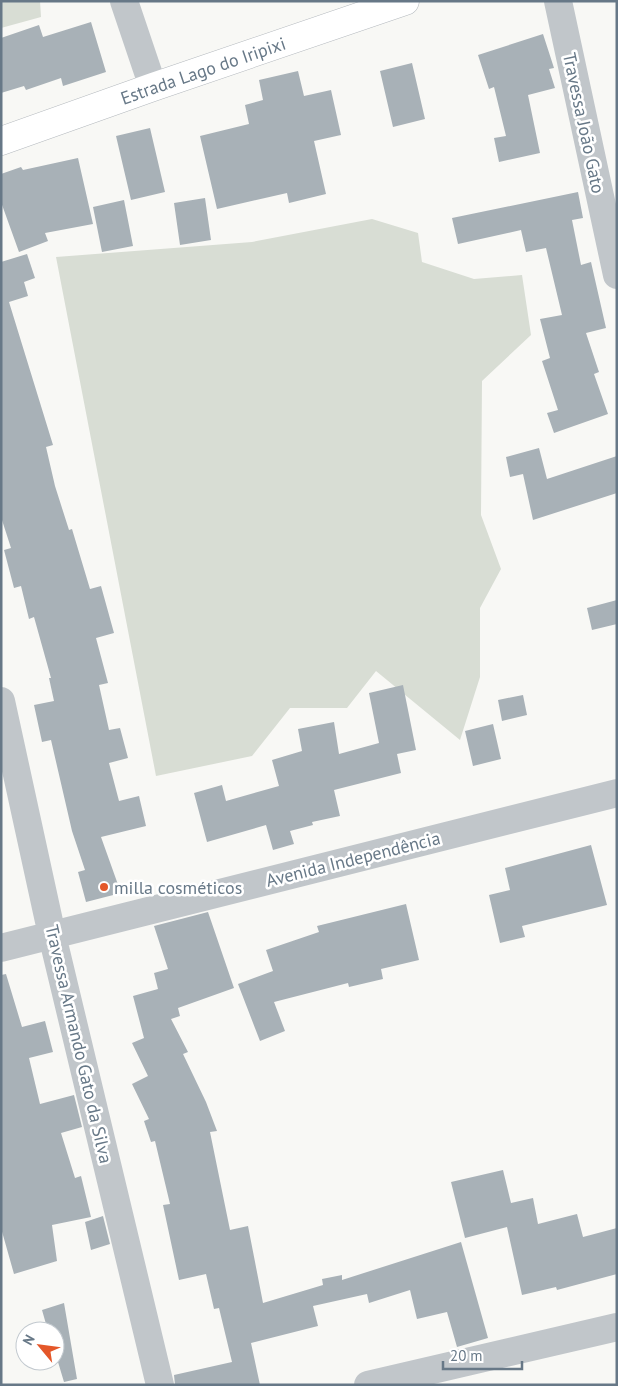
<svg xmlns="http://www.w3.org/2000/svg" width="618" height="1386" viewBox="0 0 618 1386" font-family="'PT Sans',sans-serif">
  <rect width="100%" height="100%" fill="#f8f8f5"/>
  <path fill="#d8ddd4" d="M1,1H40L41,17L1,28Z
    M372,219L418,233L422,262L474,279L522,275L531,335L482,381L481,515L501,569L480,608V677L460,740L376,671L347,708H290L252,756L156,776L56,257L252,242Z"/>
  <path fill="#a8b1b7" d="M91,22L106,72L63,86L61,78L26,90L24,86L1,93V38L39,25L43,37Z
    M543,34L554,68L549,69L555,88L528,95L540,153L499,162L494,138L506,136L494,87L489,89L478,55Z
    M412,63L425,119L393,127L380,71Z
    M298,71L304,96L331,90L341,135L314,141L326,194L289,203L287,193L217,209L200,136L249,124L245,105L263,100L259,80Z
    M150,128L165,192L131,200L116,136Z
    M78,158L93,224L45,233L48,241L19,252L1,202V174L21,167L23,170Z
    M578,192L583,218L572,220L581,265L591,262L606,328L586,333L599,372L594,374L608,414L554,433L547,413L558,410L542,361L550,358L540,319L562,315L546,248L526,252L521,230L458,244L452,218Z
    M205,198L211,240L180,245L174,203Z
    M124,200L133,246L102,252L93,207Z
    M27,254L35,278L24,282L28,296L9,302L53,445L46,447L55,486L69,530L72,529L90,589L101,586L114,633L96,638L108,683L99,685L109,730L120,728L128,758L109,763L119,801L139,796L146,826L101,837L121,893L86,902L78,872L85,870L72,831L51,740L42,742L34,705L54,701L49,678H51L34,617L29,619L21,586L14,588L4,550L11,548L1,517V262Z
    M539,448L547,479L617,456V493L533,520L523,474L510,477L506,457Z
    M617,600V624L592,630L587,608Z
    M403,685L416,750L397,754L401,773L334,790L340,816L312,822L313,825L290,831L294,844L273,850L266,825L207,842L194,793L222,785L226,801L279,786L272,760L302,751L298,729L334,722L339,754L379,743L369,693Z
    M523,695L527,715L502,721L498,700Z
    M493,724L501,759L473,766L465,731Z
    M591,845L607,905L522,926L525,937L500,943L489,895L510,890L505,868Z
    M406,904L419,960L381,969L383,979L349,987L348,983L274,1002L285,1031L260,1041L238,984L273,971L266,950L319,932L317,926Z
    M208,912L234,988L178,1008L180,1016L171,1019L188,1052L183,1054L206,1102L217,1131L210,1132L230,1230L248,1226L263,1303L323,1285L322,1279L342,1275V1280L461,1242L488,1338L457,1347L447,1312L417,1319L410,1290L369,1303L367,1294L313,1306L318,1326L251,1343L260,1385H175L174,1375L232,1362L219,1308L214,1309L206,1274L179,1280L163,1205L170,1204L155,1141L151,1142L144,1121L149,1119L132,1084L148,1076L132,1043L144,1038L133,996L158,989L154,973L168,969L154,926Z
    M6,974L22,1027L45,1021L53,1052L29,1058L40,1104L74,1095L82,1127L61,1133L75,1178L81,1176L91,1217L52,1225L57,1261L14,1274L1,1228V975Z
    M503,1170L511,1203L533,1198L538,1224L577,1214L583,1237L617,1228V1274L557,1290L556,1287L522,1295L507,1227L465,1238L451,1182Z
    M103,1216L110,1244L91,1250L85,1222Z
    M64,1303L77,1379L64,1382L55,1352V1331H48L42,1310Z"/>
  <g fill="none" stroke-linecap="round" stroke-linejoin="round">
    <g stroke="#b4b9be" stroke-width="29">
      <g id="secondary">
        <path id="s1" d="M1,141L153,87L405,1"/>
      </g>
    </g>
    <path stroke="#c1c6ca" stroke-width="28" d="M124,1L153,87
      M558,1L617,275
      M1,701L52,935L160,1385
      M1,948L617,793
      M368,1385L617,1327"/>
    <use href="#secondary" stroke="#fff" stroke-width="28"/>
  </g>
  <circle fill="#e45729" stroke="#fff" stroke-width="2" cx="104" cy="887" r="5"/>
  <g text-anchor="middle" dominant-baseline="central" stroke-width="5" stroke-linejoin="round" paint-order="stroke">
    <g font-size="18" fill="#677887" stroke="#fff">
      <text stroke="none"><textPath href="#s1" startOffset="214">Estrada Lago do Iripixi</textPath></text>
      <text transform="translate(584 123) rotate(78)">Travessa João Gato</text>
      <text transform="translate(353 859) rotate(-14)">Avenida Independência</text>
      <text transform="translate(79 1044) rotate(77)">Travessa Armando Gato da Silva</text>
    </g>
    <g font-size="18" fill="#677887" stroke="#fff" text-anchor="start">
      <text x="114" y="887">milla cosméticos</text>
    </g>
  </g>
  <rect width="618" height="1386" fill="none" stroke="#677887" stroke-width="5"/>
  <g transform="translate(40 1346) rotate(299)"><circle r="24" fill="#ffffff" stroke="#c2c9cf"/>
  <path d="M0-4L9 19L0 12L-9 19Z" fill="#e45729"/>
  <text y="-8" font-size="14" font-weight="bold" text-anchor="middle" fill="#677887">N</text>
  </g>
  <path d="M443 1361v8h79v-8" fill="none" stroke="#677887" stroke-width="2.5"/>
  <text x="450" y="1361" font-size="15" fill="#677887" stroke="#ffffff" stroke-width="4" paint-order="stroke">20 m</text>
</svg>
